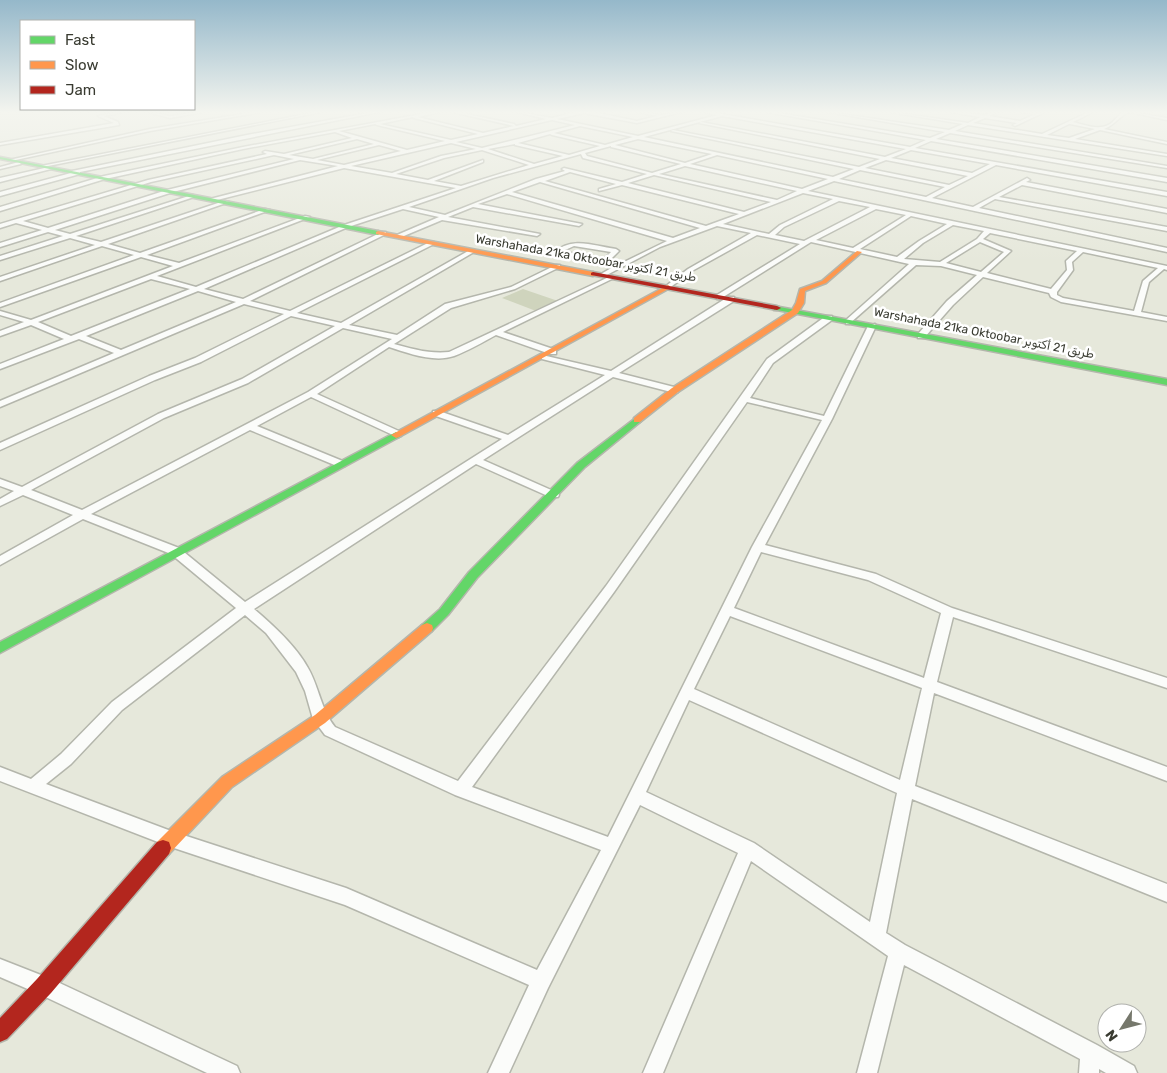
<svg xmlns="http://www.w3.org/2000/svg" width="1167" height="1073" viewBox="0 0 1167 1073" font-family="Rubik,'Noto Sans Arabic',sans-serif">
  <rect width="100%" height="100%" fill="#e6e8db"/>
  <path fill="#cfd4bd" d="M523,289L558,301L536,311L502,298Z"/>
  <g fill="none" stroke-linecap="round" stroke-linejoin="round">
    <g stroke="#b4b6ac" stroke-width="3">
      <path id="street" d="M123,111H129L104,116L118,122L119,125L0,145V143L114,123L98,116Z
        M144,111L170,116L208,111L170,118Z
        M261,111H267L150,131L11,161L9,160L150,129Z
        M321,111H326L43,167L41,166Z
        M378,111H384L80,172V174L0,196V192L71,173L70,172L72,171L247,135Z
        M437,111H443L418,117L483,133L514,126L448,111H453L514,124L516,126L546,119L513,111L552,118L578,111H589L637,121L657,116L634,111L661,115L685,111L637,123L584,113L557,119L638,136L717,115L699,111H705L910,147L926,140L761,111H767L930,138L945,132L822,111L949,130L963,124L884,111L968,123L980,117L945,111L984,115L1000,111L989,116L1020,121L1035,114L1012,111L1039,113L1047,111L1015,126L1013,125L1017,123L985,118L973,123L1042,134L1091,111H1095L1073,122C1085,125 1099,131 1110,124C1116,120 1119,113 1126,111L1167,118V120L1130,112C1121,114 1115,125 1104,129L1167,142V144L1100,130L1075,139L1167,154V156L968,125L955,131L1167,166V168L950,133L936,139L1167,178V182L931,141L915,148L1167,192V196L996,165L932,198L973,207L1027,178L1030,180L1026,182L1167,209V213L1022,185L999,197L1167,227V231L995,199L979,208L1167,248V252L834,181L808,191L1167,266V270L1164,269L1149,282L1141,312L1167,317V321L1061,302L1051,297L1049,293L983,277L953,305L924,338H918V334L947,301L977,275L941,266L916,265L849,324H846V320L909,264L811,242L720,299H717V295L800,244L757,235L692,271L668,289L665,287L666,286L688,269L751,233L717,226L660,247L603,277L601,276V274L613,267L555,252C572,236 595,246 616,249L619,251L608,262L618,265L667,241L507,194L478,204L582,224L579,226L473,207L448,217L540,234L537,236L442,220L399,238L397,237V235L439,217L403,209L348,227L204,289L243,299L382,232H386V234L250,301L290,311L430,242H434V244L297,313L341,323L470,250H474V252L349,325L397,335L445,304L511,287L556,265H560V267L515,289L451,308L394,344C412,349 430,354 449,352L611,276L616,277L503,332L556,350V354H550L496,335C483,342 468,351 454,356C434,363 408,353 389,347L317,394L401,432V436H395L311,397L257,426L345,462L346,464L345,466H337L250,430L91,514L179,548L245,602L502,439L433,415V411H439L508,435L605,375L542,359V355L611,371L728,297H734V301L619,373L678,388V392L675,393L613,377L483,460L558,493L559,495L558,497H550L476,464L254,609C273,625 296,646 308,668C319,687 321,710 335,727L458,781L606,586L767,359L826,316H832V320L773,363L750,398L824,416L868,326L875,324L876,326L832,419L765,545L876,574L952,608L1167,678V688L953,617L937,682L1167,767V781L934,693L915,786L1167,884V902L912,799L886,933L905,945L1097,1045L1134,1066L1137,1073H1106L1099,1069V1073H1079L1080,1059L904,965L877,1073H857L888,956L751,861L663,1073H643L738,853L640,805L548,988L509,1073H488L529,985L345,905L171,847L0,781V767L31,779L61,754L112,702L236,608L171,554L83,519L0,565V556L73,515L23,495L0,506V499L14,491L0,486V479L22,487L158,414L242,379L335,326L291,316L201,362L155,380L0,450V443L149,376L195,358L284,314L244,304L0,407V401L114,353L79,339L0,369V364L64,339L31,325L0,336V331L24,322L0,315V311L31,320L173,266L141,257L0,307V303L134,255L102,246L0,281V277L95,245L70,238L0,260V256L63,236L48,232L0,247V243L42,230L16,223L0,228V224L148,180L267,154L263,152L265,151L284,154L352,138L335,132L243,149L105,179L0,211V207L104,176L243,147ZM722,116L906,149L885,157L701,122L699,123L880,159L859,167L673,130L671,131L854,169L833,177L644,137ZM413,117L414,118L478,134L451,140L380,124ZM552,120L575,125L482,148L456,142ZM375,124L377,125L445,141L407,150L339,131ZM1069,124H1070L1095,129L1069,138L1047,135ZM580,126L633,137L605,145L554,133ZM550,134L552,135L600,146L569,155L518,143ZM357,139L374,144L313,159L289,155ZM638,139L712,154L685,163L615,145ZM451,143L476,149L441,156L392,173L351,166ZM515,144V145L563,156L534,164L488,149ZM379,145L401,151L344,165L317,160ZM611,146V147L681,164L652,173L587,156L585,153ZM482,150L529,165L461,186L434,181L483,162V160L428,180L396,174L444,158ZM911,150L990,164L972,173L891,158ZM581,154L583,158L647,174L622,182L564,168L562,169L565,171L536,179L445,215L409,207L493,178ZM274,155L294,159L167,190L48,228L23,221L151,182ZM717,155L828,179L802,189L690,164ZM300,160L338,166L210,199L213,201L344,168L456,188L344,225L196,287L157,276L310,217L305,216L179,263L147,255L270,210L265,209L140,253L108,244L229,202L224,201L101,242L76,236L197,196L192,195L70,234L55,230L173,192ZM886,160L968,176L949,185L865,168ZM685,166L797,191L777,200L659,174ZM860,170L945,187L926,197L839,179ZM570,172L616,184L599,189V191L622,185L739,214L706,226L545,181ZM654,175L771,202L744,212L628,183ZM540,182L700,228L673,238L512,192ZM803,193L833,199L780,225L769,234L723,224ZM839,201L870,207L804,241L775,235L784,227ZM876,209L906,215L853,248L816,240ZM911,216L947,224L919,241L897,257L860,249ZM953,225L984,231L977,239L940,262L904,259L923,243ZM990,233L1077,251L1066,261L1067,270L1051,289L987,273L1011,251L983,239ZM980,242L1004,252L981,272L946,263ZM574,246L611,252L602,261L563,251ZM1083,252L1158,268L1143,281L1134,311L1063,298L1057,295V292L1073,270L1072,262ZM151,279L190,289L71,336L38,322ZM198,291L236,302L121,350L86,336ZM343,328L392,339L308,392L82,510L31,490L164,418L248,383ZM747,402L822,420L752,547L608,837L472,787L614,592ZM761,552L868,580L941,613L924,678L734,608ZM245,615L266,633L296,672L305,691L313,719L325,735L455,795L601,850L537,970L346,888L171,831L46,784L71,764L122,710ZM730,616L922,688L900,780L694,689ZM689,700L897,793L870,922L754,843L646,792Z
        M19,162L21,164L0,169V167Z
        M49,167L51,169L0,182V178Z
        M0,959L51,979L237,1066L240,1073H207L37,993L0,977Z"/>
    </g>
    <g stroke="#b4b6ac" stroke-width="3">
      <path id="fast" d="M0,157L378,231L381,233L378,235L0,159Z
        M774,306L1167,379V385L777,310H774Z
        M637,417L642,420L640,422L585,467L477,578L448,615L432,631H422L421,628L422,625L440,609L469,572L577,463Z
        M396,432L401,435L399,437L0,653V642Z"/>
    </g>
    <g stroke="#b4b6ac" stroke-width="3">
      <path id="slow" d="M378,231L593,272L596,274L593,276L376,234V232Z
        M857,251L862,252L826,283L805,291L804,303L798,313L678,392L640,422H634V418L672,388L792,310L796,303L800,289L822,281Z
        M668,285L671,287L670,288L399,437L396,438L391,435Z
        M427,623L432,625L433,628L432,631L325,723L232,787L169,854L163,856L157,854L155,848L157,842L222,777L315,715L422,625Z"/>
    </g>
    <g stroke="#b4b6ac" stroke-width="3">
      <path id="jam" d="M593,272L777,306L781,308L777,310L591,275V273Z
        M163,840L169,842L171,848L169,854L51,993L7,1039L0,1042V1018L37,979L157,842Z"/>
    </g>
    <use href="#street" fill="#fbfcfa" fill-rule="evenodd"/>
    <use href="#fast" fill="#63d668" fill-rule="evenodd"/>
    <use href="#slow" fill="#ff974d" fill-rule="evenodd"/>
    <use href="#jam" fill="#b3261e" fill-rule="evenodd"/>
  </g>
  <linearGradient id="sky" x2="0" y2="1"><stop stop-color="#95b8ca"/><stop offset="0.43" stop-color="#f4f5ef"/><stop offset="1" stop-color="#f4f5ef" stop-opacity="0"/></linearGradient>
  <rect width="1167" height="261" fill="url(#sky)"/>
  <g text-anchor="middle" dominant-baseline="central" stroke-width="5" stroke-linejoin="round" paint-order="stroke">
    <g font-size="12" fill="#393b31" stroke="#fff">
      <text transform="translate(586 258) rotate(10)">Warshahada 21ka Oktoobar طريق 21 أكتوبر</text>
      <text transform="translate(984 333) rotate(11)">Warshahada 21ka Oktoobar طريق 21 أكتوبر</text>
    </g>
  </g>
  <rect x="20" y="20" width="175" height="90" fill="#ffffff" stroke="#b0b1ad"/>
  <rect x="30" y="36" width="25" height="8" fill="#63d668" stroke="#b0b1ad"/>
  <text x="65" y="45" font-size="15" fill="#393b31">Fast</text>
  <rect x="30" y="61" width="25" height="8" fill="#ff974d" stroke="#b0b1ad"/>
  <text x="65" y="70" font-size="15" fill="#393b31">Slow</text>
  <rect x="30" y="86" width="25" height="8" fill="#b3261e" stroke="#b0b1ad"/>
  <text x="65" y="95" font-size="15" fill="#393b31">Jam</text>
  <g transform="translate(1122 1028) rotate(234)"><circle r="24" fill="#ffffff" stroke="#b0b1ad"/>
  <path d="M0-4L9 19L0 12L-9 19Z" fill="#76786c"/>
  <text y="-8" font-size="14" font-weight="bold" text-anchor="middle" fill="#393b31">N</text>
  </g>
</svg>
